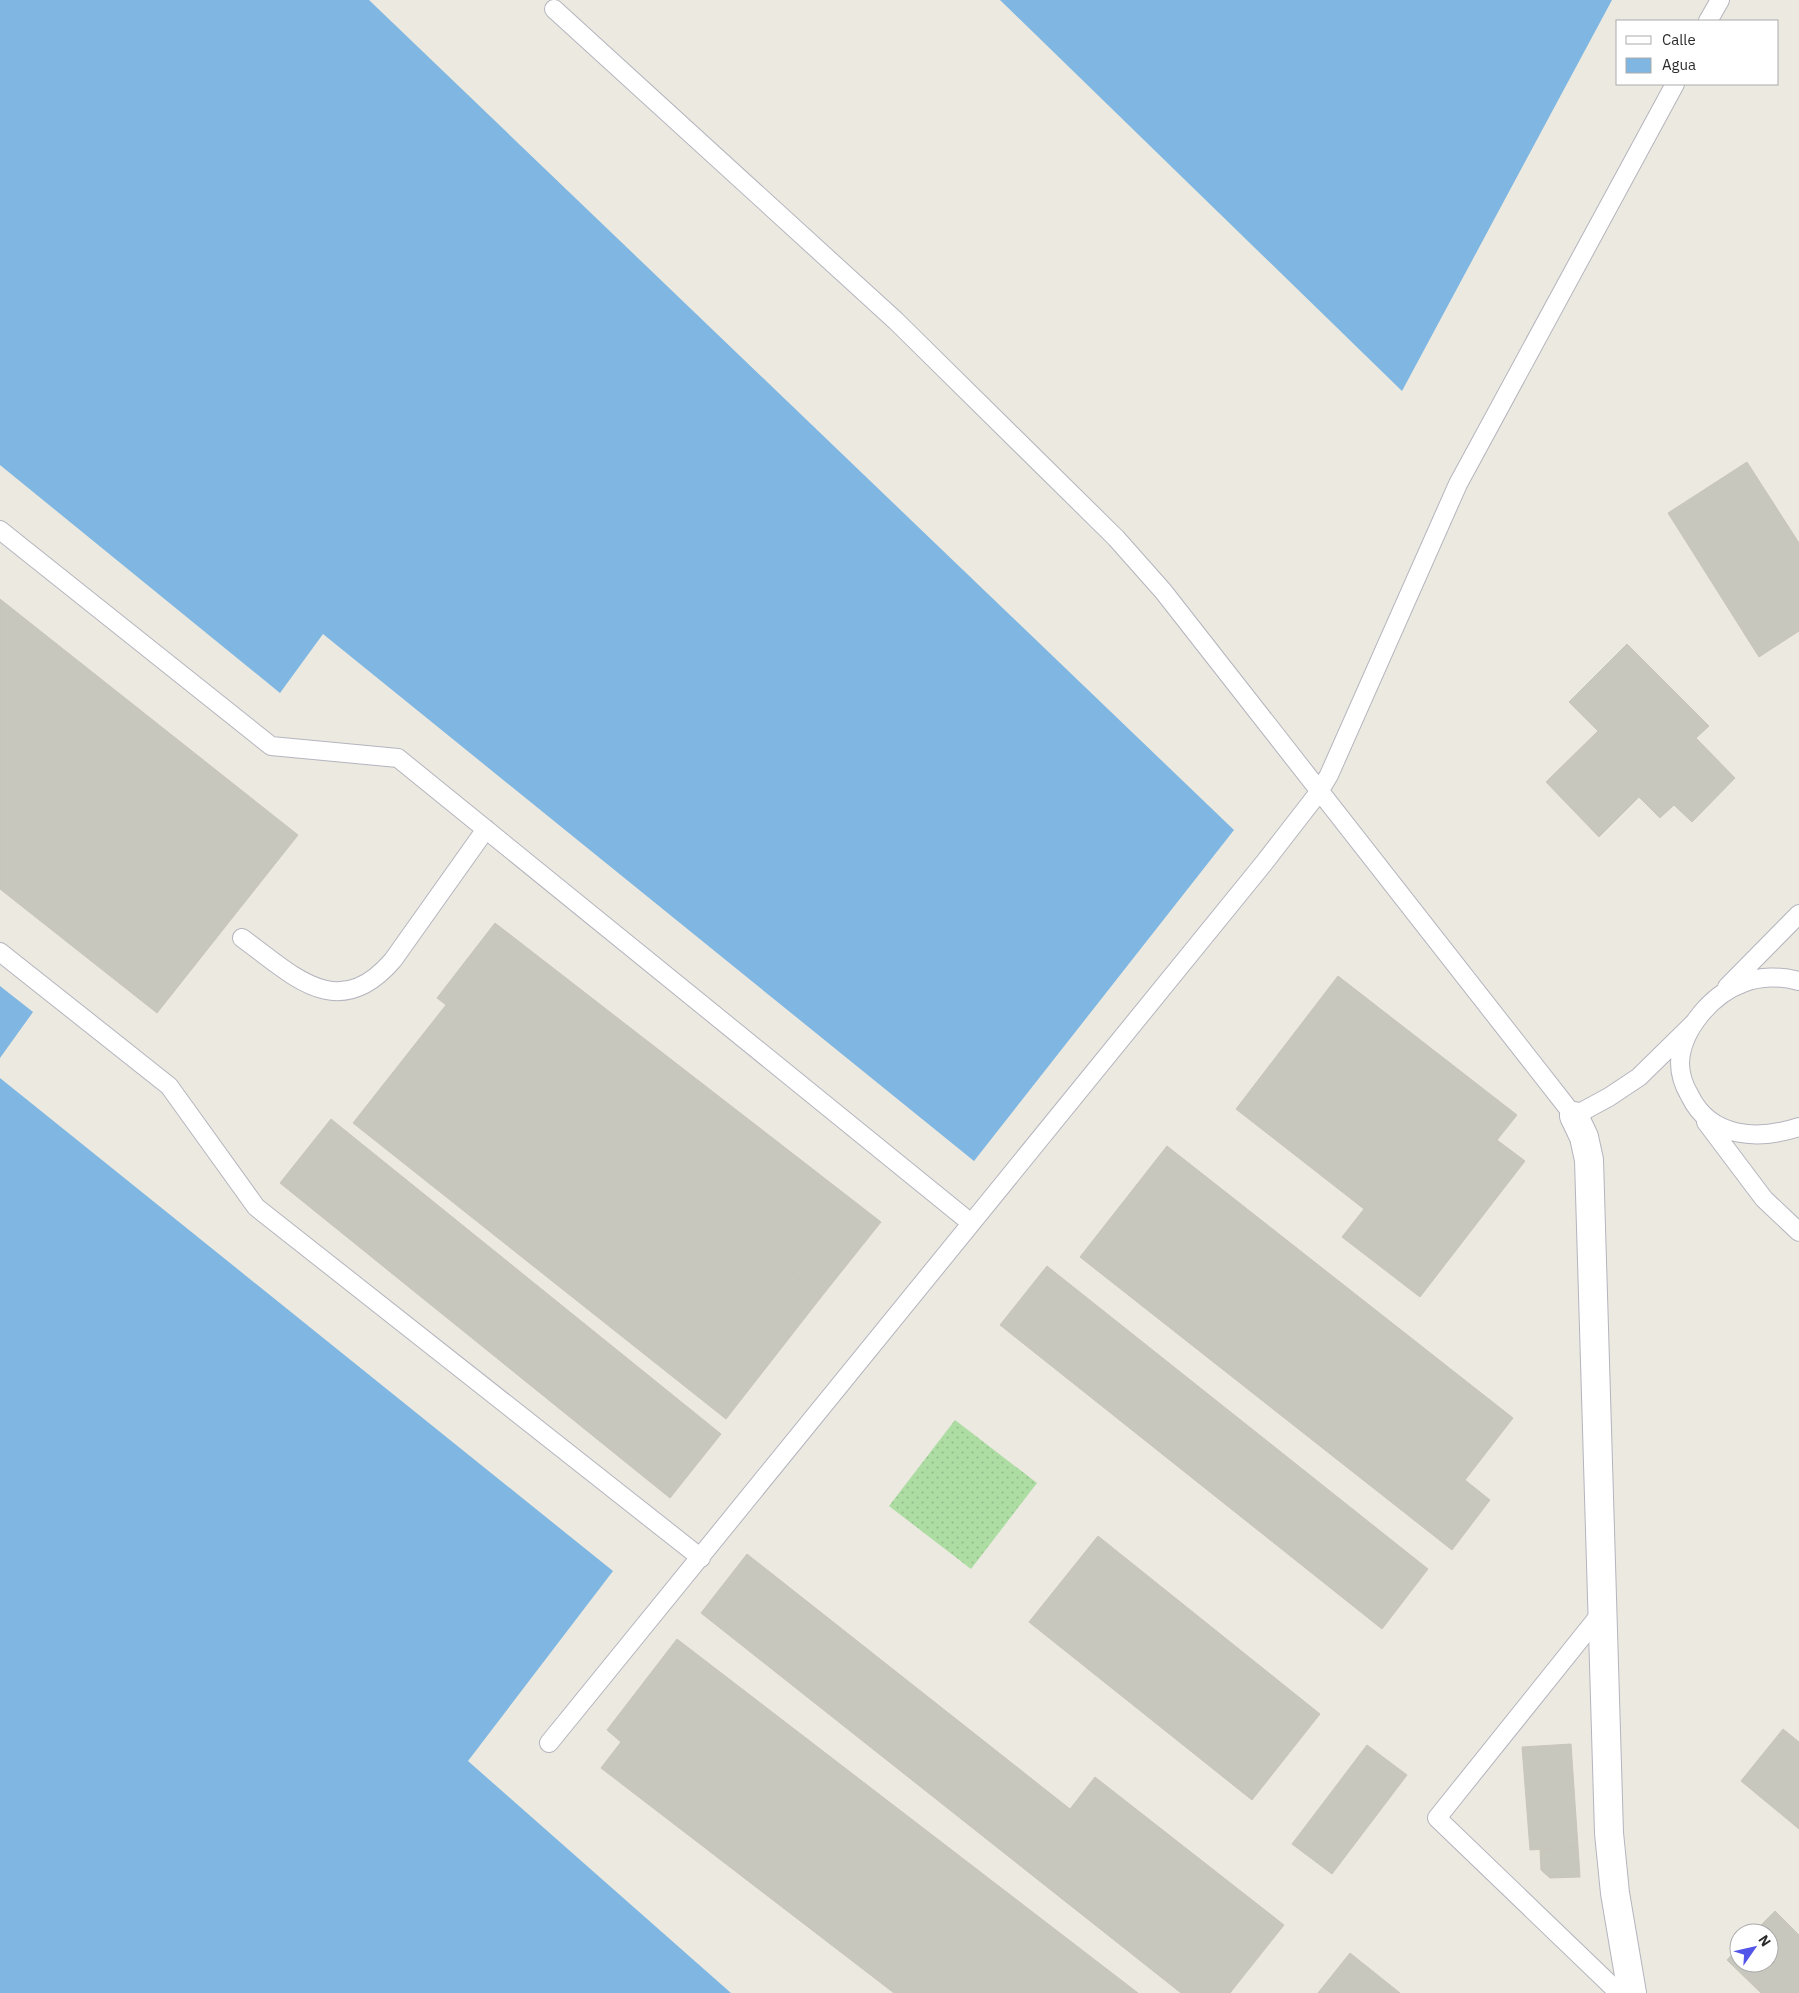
<svg xmlns="http://www.w3.org/2000/svg" width="1799" height="1993" viewBox="0 0 1799 1993" font-family="'IBM Plex Sans',sans-serif">
  <defs>
    <pattern id="grass-dots" width="8" height="8" patternUnits="userSpaceOnUse" patternTransform="scale(1.25)"><rect width="8" height="8" fill="#addda3"/><path d="M2 2h.1M6 6h.1" fill="none" stroke="#95be8c" stroke-width="1.8" stroke-linecap="round"/></pattern>
  </defs>
  <rect width="100%" height="100%" fill="#ece9e0"/>
  <path fill="url(#grass-dots)" d="M955,1420L1037,1483L971,1569L889,1506Z"/>
  <path fill="#7fb7e2" d="M0,0H369L1234,830L974,1161L323,634L280,693L0,465Z
    M1000,0H1612L1402,391Z
    M0,986L33,1012L0,1058Z
    M0,1078L613,1571L468,1761L731,1993H0Z"/>
  <path fill="#c8c7be" stroke="#c8c5ba" d="M1747,462L1799,543V631L1759,657L1668,513Z
    M0,599L298,835L157,1013L0,889Z
    M1627,644L1709,726L1696,738L1735,778L1692,822L1674,805L1660,818L1639,797L1599,837L1546,782L1598,731L1569,702Z
    M495,923L881,1222L822,1296L437,998Z
    M1338,976L1517,1115L1497,1140L1525,1161L1420,1297L1342,1237L1364,1209L1236,1109Z
    M446,1005L822,1296L726,1419L353,1123Z
    M331,1119L721,1434L670,1498L280,1183Z
    M1167,1146L1513,1418L1465,1480L1490,1500L1452,1550L1080,1257Z
    M1047,1266L1428,1569L1382,1629L1000,1325Z
    M1098,1536L1320,1714L1252,1800L1029,1622Z
    M747,1554L1070,1809L1095,1777L1284,1925L1230,1993H1181L701,1613Z
    M677,1639L1138,1993H894L601,1768L621,1742L607,1730Z
    M1783,1729L1799,1742V1829L1741,1781Z
    M1571,1744L1578,1847L1530,1850L1522,1747Z
    M1367,1745L1407,1775L1332,1874L1292,1844Z
    M1578,1847L1580,1877L1550,1878L1541,1870L1540,1849Z
    M1775,1911L1799,1935V1993H1761L1727,1960L1739,1947V1963H1769V1933H1753Z
    M1350,1953L1400,1993H1318Z"/>
  <g fill="none" stroke-linecap="round" stroke-linejoin="round">
    <g stroke="#b4b4be" stroke-width="20">
      <path id="lane" d="M554,9L896,321L1116,538L1163,591L1574,1116L1609,1097L1639,1077L1694,1023
        M1708,21L1720,0
        M0,530L271,746L398,758L971,1223
        M242,938C294,976 338,1024 393,960L486,829
        M0,952L169,1086L256,1207L701,1558
        M1799,981C1781,976 1760,976 1743,983C1712,994 1681,1030 1680,1063C1680,1075 1684,1086 1690,1096C1711,1139 1759,1140 1799,1127
        M1727,987L1799,914
        M1706,1122L1764,1199L1799,1232
        M1602,1612L1437,1818L1619,1993
        M549,1743L1264,863L1319,792L1329,775L1458,484L1675,84"/>
    </g>
    <g stroke="#b4b4be" stroke-width="30">
      <path id="street" d="M1574,1116L1584,1137L1589,1160L1609,1833L1615,1893L1632,1993"/>
    </g>
    <use href="#lane" stroke="#fff" stroke-width="18"/>
    <use href="#street" stroke="#fff" stroke-width="28"/>
  </g>
  <rect x="1616" y="20" width="162" height="65" fill="#ffffff" stroke="#ababab"/>
  <rect x="1626" y="36" width="25" height="8" fill="#ffffff" stroke="#ababab"/>
  <text x="1662" y="45" font-size="15" fill="#2c2c2c">Calle</text>
  <rect x="1626" y="58" width="25" height="15" fill="#7fb7e2" stroke="#ababab"/>
  <text x="1662" y="70" font-size="15" fill="#2c2c2c">Agua</text>
  <g transform="translate(1754 1948) rotate(56)"><circle r="24" fill="#ffffff" stroke="#ababab"/>
  <path d="M0-4L9 19L0 12L-9 19Z" fill="#5255e7"/>
  <text y="-8" font-size="14" font-weight="bold" text-anchor="middle" fill="#2c2c2c">N</text>
  </g>
</svg>
